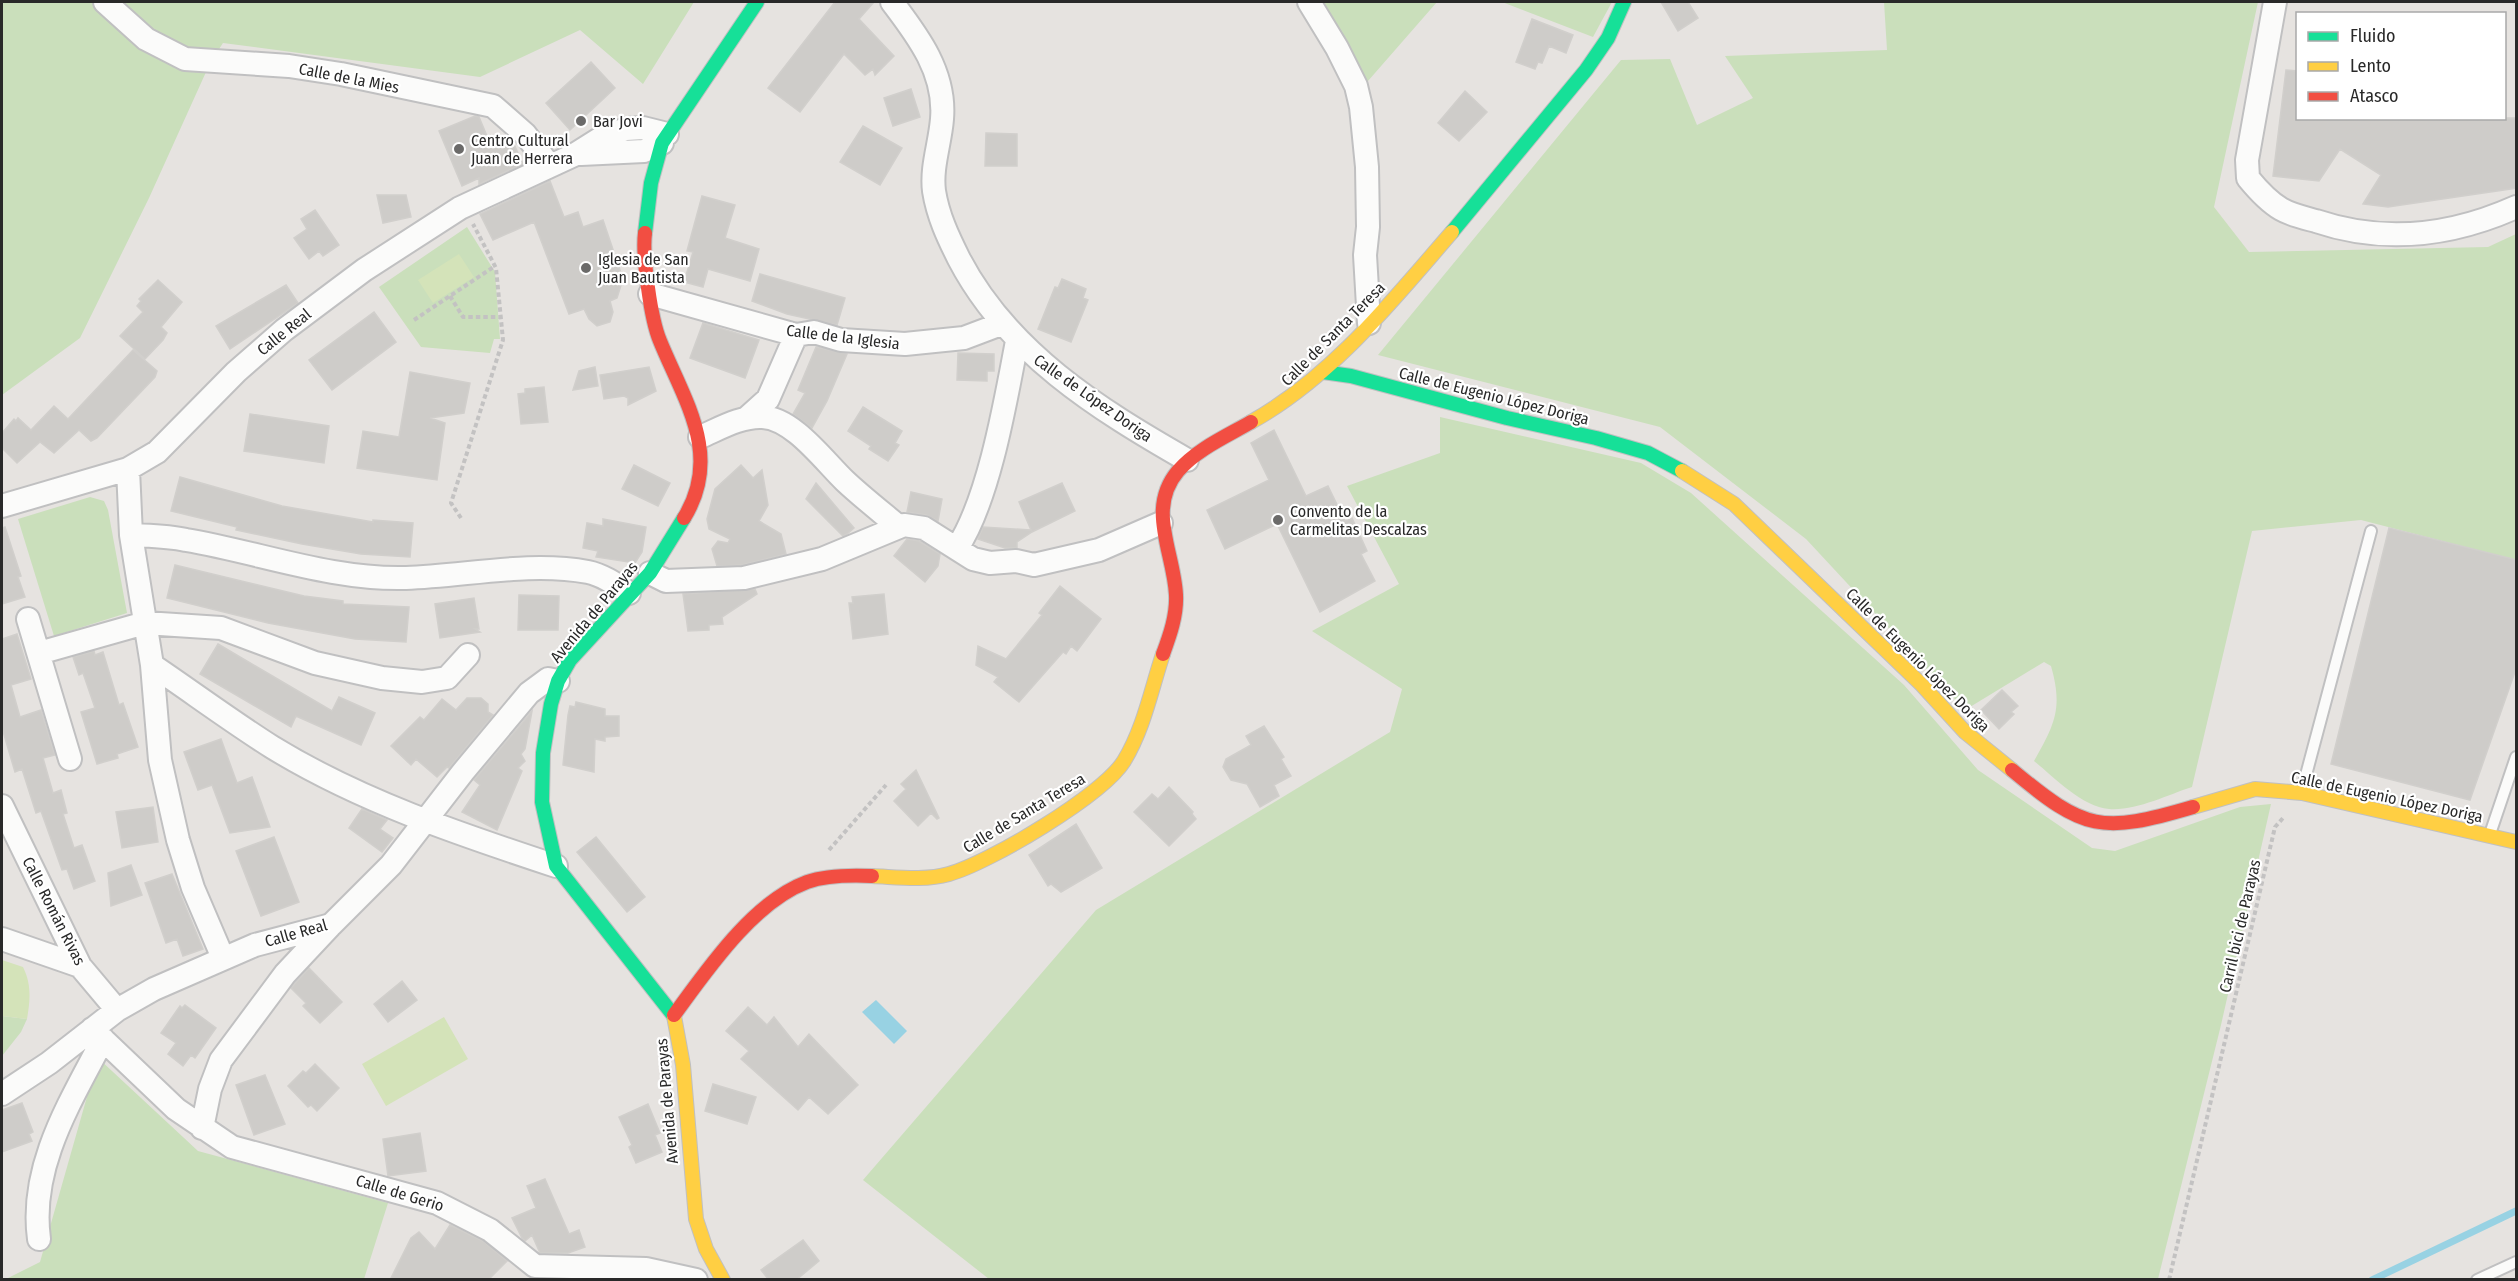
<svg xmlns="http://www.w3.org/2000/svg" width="2518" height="1281" viewBox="0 0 2518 1281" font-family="'Fira Sans Condensed',sans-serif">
  <rect width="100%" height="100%" fill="#e6e3e0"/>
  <path fill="#cadfbb" d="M2,2H694L643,84L580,30L480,77L223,43L211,61L149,198L80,338L2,395Z
    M1317,2H1437L1361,89Z
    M1502,2H1612L1593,37Z
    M1884,2H2258L2214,207L2249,252L2488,247L2516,234V560L2361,520L2252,531L2192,787C2167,795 2136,811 2109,809C2082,807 2054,777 2034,761C2055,724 2063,708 2051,666L2044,662L1965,710L1806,539L1660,427L1378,355L1621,60L1670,59L1697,125L1753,98L1725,56L1887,50Z
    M467,227L495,272L500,339H494L490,353L421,347L379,287Z
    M1440,417L1641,463L1691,493L1904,685L1978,770L2092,848L2115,851L2240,807L2271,804L2221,1025L2158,1279H989L863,1180L1096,910L1390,732L1402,689L1312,631L1399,584L1347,486L1440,453Z
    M90,497L104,501L108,510L127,613L54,636L18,519Z
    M2,1016L27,1019L21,1032L2,1056Z
    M98,1058L198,1151L388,1203L364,1279L4,1280L40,1262Z"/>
  <path fill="#d4e3b9" d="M459,254L474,277L433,303L418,280Z
    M2,960L23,967C32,985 30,1001 27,1019L2,1016Z
    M444,1017L468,1059L386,1106L362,1064Z"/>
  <path fill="#98d2e3" d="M876,1000L907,1031L894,1044L862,1012Z"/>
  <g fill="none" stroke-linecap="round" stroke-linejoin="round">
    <path stroke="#98d2e3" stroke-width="7" d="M2372,1280L2516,1211"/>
  </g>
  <path fill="#ceccc9" stroke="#d1cfcc" stroke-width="1.5" d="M835,2H874L859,19L894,56L875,75L873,69L865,75L844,54L800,112L768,88Z
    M1661,2H1688L1698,18L1678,31Z
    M1532,19L1573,35L1566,53L1549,46L1542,63L1538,62L1535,69L1516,62Z
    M591,62L615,88L570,130L546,103Z
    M2286,70L2298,71V118H2517V188L2388,207L2363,204L2381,175L2340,149L2319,181L2273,176Z
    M911,89L920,117L893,126L884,98Z
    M1465,91L1487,112L1459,141L1438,123Z
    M475,116L479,117L492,148L512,140L523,164L479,184V178L462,186L439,131Z
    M863,126L902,148L880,185L840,162Z
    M986,133L1017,134V166H985Z
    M550,181L564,217L578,212L583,227L603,220L623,279L617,298L610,301L613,312L610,322L597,326L589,319L584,309L569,314L534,222L493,240L480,214Z
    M377,195H406L411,217L383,223Z
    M702,196L735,205L725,238L759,249L750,281L708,269L703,287L684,282L693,252L687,251Z
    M315,210L339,245L323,256L319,251L309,259L294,238L307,229L301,219Z
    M760,274L845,298L837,325L787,314L752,301Z
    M1062,279L1086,289L1083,298L1088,300L1071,342L1038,329L1055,287L1058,288Z
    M158,280L182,302L161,327L167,333L163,340L145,359L120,336L143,312L137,306L141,301L139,299Z
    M286,285L298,303L230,349L216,326Z
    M374,312L396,342L332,390L309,360Z
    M703,323L759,340L745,378L690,358Z
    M816,347L847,354L827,401L812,428L793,414L805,393L798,390Z
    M133,350L157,371L155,377L97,438L91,441L79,430L54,453L40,442L17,463L2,448V433L14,419L16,421L18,418L31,430L54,406L68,419Z
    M958,353L994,354V371H987V381L957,380Z
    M595,367L598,386L573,390L579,371Z
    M649,367L656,391L628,405V398L624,396L604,399L600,375Z
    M410,372L470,383L464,413L430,418L445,423L437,480L357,468L363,431L399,437Z
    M544,387L548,422L521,424L518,394L525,393V389Z
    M863,407L902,431L895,443L899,445L888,461L869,449L871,446L848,431Z
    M250,414L329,426L324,463L244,451Z
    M1274,430L1306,496L1328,486L1345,521L1352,518L1367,551L1361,554L1375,581L1320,612L1277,524L1225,549L1207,510L1269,480L1251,443Z
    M634,465L670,483L658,506L622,489Z
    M741,465L753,478L762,470L768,505L759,521L781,534L786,554L742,565L717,566L712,549L718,541L728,543L730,539L709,529L707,519L715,489Z
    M180,477L282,506L373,522V520L413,523L410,557L361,554L302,544L236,530L237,527L171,511Z
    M816,483L854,528L847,534L843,536L806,499Z
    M1062,483L1075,511L1032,532L1017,542V548H1005L978,539L983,527L1031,530L1019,502Z
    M911,492L942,499L938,521L926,515L907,512Z
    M603,519L646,527L642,552L635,563L596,557L598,551L583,548L587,523L603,526Z
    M5,527L21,576L18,577L25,597L2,604V528Z
    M2389,528L2517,560V666L2470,800L2331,764Z
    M907,539L919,541L940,554L938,566L925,582L894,556Z
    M175,565L304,596L343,601V604L409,607L406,642L355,639L268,623L167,598Z
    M1060,586L1101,619L1077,651L1071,646L1066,654L1063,652L1019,702L994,682L998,677L976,665L978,646L1006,659L1042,615L1039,613Z
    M755,589L757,594L722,617L723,624L709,625V630L688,631L683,594Z
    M884,594L888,634L853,639L849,603H853L852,597Z
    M519,595L559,596L558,630H518Z
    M474,598L479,629H475L480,632L440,638L435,604Z
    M17,634L31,679L11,685L20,717L41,710L55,755L43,758L53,793L61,790L67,813L63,814L74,848L82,845L95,881L74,889L67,869L62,870L41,811L36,813L22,769L15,772L2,728V639Z
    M218,644L332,711L339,697L375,713L361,745L296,716L291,727L200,674Z
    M94,651L95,655L103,652L119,705L123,703L138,747L117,754L118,758L97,764L81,712L95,708L83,673L79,675L73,657Z
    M2002,690L2018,706L2011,712L2014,714L1999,729L1981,710Z
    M467,698H481L488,704V712L493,715L449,768L447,767L437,777L416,759L411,765L391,746L420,717L424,720L442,699L456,710Z
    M576,702L605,709V716H619V736L605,737V741L595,739L594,772L563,765L568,715L570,706L575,707Z
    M532,711L525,749L521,754L525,761L518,768L522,771L497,830L462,812L480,785L474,780Z
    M1264,726L1284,757L1281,759L1291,776L1274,785L1279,796L1260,807L1247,784L1231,780L1223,767L1226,759L1251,745L1246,736Z
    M221,739L237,783L252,777L270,827L230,833L212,785L198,790L184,752Z
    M916,770L939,818L937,819L931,813L918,826L894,801L906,789L901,784Z
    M1169,787L1193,812L1192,814L1196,819L1169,846L1134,812L1152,794L1158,799Z
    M153,807L158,842L122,848L116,812Z
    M362,809L387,820L380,829L393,838L382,852L349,828Z
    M1076,824L1102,868L1061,892L1051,884L1048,886L1029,855Z
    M274,837L299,902L261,916L236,851Z
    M596,837L645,897L627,912L577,852Z
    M131,865L142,895L111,906L108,873Z
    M172,874L203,949L183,956L177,939L166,943L145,883Z
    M309,968L342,1002L320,1023L303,1006L306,1003L291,988Z
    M402,981L417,1000L388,1022L374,1004Z
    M185,1005L216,1028L195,1058L191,1055L183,1066L168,1054L176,1043L161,1033L180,1006L182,1008Z
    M748,1007L767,1025L774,1017L798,1047L809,1034L858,1085L828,1114L809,1097L798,1110L741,1059L749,1051L726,1031Z
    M315,1064L339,1088L317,1111L311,1105L308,1107L288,1086L303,1071L306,1073Z
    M265,1075L285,1124L254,1135L236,1085Z
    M713,1084L756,1097L747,1124L705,1111Z
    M22,1103L33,1132L29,1134L32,1141L2,1152V1110Z
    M648,1104L660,1133L655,1135L662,1152L636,1163L629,1147L632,1145L619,1117Z
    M420,1133L426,1171L388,1176L383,1139Z
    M545,1179L569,1234L579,1230L585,1247L568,1253H540L532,1235L525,1241L522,1238L512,1218L536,1208L527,1186Z
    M450,1225L483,1241L507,1261L488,1280H390L411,1238L419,1232L435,1249Z
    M803,1240L819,1261L796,1280H769L761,1270Z"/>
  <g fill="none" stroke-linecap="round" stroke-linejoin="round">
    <g stroke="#c0c0c1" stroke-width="14">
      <path id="lane" d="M2302,790L2371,531
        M2490,834L2516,757
        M2477,1280L2516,1262"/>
    </g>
    <g stroke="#c0c0c1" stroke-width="26">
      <path id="street" d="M105,2L146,39L185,59L289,66L341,74L493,106L525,134L550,166
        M892,2C918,36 946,73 942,119C940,144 931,167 934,191C938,216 948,237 959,259C1008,353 1098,409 1187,460
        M1309,2L1337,48L1356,86L1361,107L1367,167L1368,227L1365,255L1369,323
        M2275,2L2247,160L2248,178C2257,189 2269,202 2281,209C2291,215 2305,218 2316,221C2384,244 2451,236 2516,207
        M581,154L644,151L662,143
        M650,294L796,335L814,332L841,340L905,344L964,338L1001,324
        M748,417L768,399L796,335
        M700,437C719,429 741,416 762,417C793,418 824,461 845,481C862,497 880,511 898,526
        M128,469L131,535L152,665L160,760L178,840L193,888L223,958
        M2,506L128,469L157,452L236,372L284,330L364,270L460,208L574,155L601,138L626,129L643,128L667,134
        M131,535C149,536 168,536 186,540C258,552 331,580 406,578C466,576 529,561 588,572C603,575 617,585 629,593
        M957,548C989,500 1006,399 1017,341
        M650,573L666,581L744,578L822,559L904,525L924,528L973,559L990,563L1016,561L1034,565L1099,550L1161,523
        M28,619L70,759
        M39,653L145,623L221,628L315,663L382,678L422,682L447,678L468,655
        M152,665C192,692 231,721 272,747C360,801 459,834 556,866
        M2,806L80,966L117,1010
        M2,939L80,966
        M92,1029L176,1109L232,1147L437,1203L490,1230L535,1266L646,1269L696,1280
        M2,1094L49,1063L117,1010L154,989L255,945L331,925L391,865L463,772L529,693L548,679L558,681
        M202,1128L210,1089L221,1060L285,974L330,926
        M39,1239C29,1166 71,1101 103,1039"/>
    </g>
    <g stroke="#c0c0c1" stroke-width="16">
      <path id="fast" d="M1452,232L1586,70L1608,38L1624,2
        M645,233L651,183L662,143L757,2
        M1323,372L1351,376L1507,418L1596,438L1648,453L1682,471
        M674,1016L556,866L542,802L543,753L551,704L558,681L570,660L650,573L684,518"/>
    </g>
    <g stroke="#c0c0c1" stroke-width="16">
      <path id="slow" d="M1251,422C1332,377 1392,301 1452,232
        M1682,471L1734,504L1922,685L1965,732L2012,770
        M2193,807L2255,789L2302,793L2516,842
        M872,876C897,877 924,881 949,874C989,863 1103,795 1124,761C1144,728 1151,690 1163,654
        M674,1016L683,1065L696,1219L706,1249L723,1280"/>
    </g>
    <g stroke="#c0c0c1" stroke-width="16">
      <path id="jam" d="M645,233C642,256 651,320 660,341C684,400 723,455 684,518
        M1163,654C1170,635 1177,615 1176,595C1174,552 1146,509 1178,471C1197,449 1227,436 1251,422
        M2012,770C2085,831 2101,834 2193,807
        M674,1015C707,970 753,902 807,882C827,875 850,875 872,876"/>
    </g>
    <path stroke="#c3c2c2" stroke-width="4" stroke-dasharray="4.5 3" stroke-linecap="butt" d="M450,296L463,317H501
      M414,320L495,266
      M461,518L451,503L503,340L496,268L473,224
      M829,850L886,785
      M2169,1280L2275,827L2283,818"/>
    <use href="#lane" stroke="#fbfbfa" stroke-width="10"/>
    <use href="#street" stroke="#fbfbfa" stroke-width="22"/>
    <use href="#fast" stroke="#16e098" stroke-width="14"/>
    <use href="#slow" stroke="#ffcf43" stroke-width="14"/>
    <use href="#jam" stroke="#f24e42" stroke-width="14"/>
  </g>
  <g fill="#6b6a69" stroke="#fff" stroke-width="2">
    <circle cx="581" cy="121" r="6"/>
    <circle cx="459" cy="149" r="6"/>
    <circle cx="586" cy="268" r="6"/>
    <circle cx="1278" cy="520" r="6"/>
  </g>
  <g text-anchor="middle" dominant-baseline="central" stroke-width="4.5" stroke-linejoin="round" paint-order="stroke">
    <g font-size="16" fill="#292929" stroke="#fff">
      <text transform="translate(349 78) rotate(11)">Calle de la Mies</text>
      <text transform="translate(284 332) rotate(-39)">Calle Real</text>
      <text transform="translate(1333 334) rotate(-45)">Calle de Santa Teresa</text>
      <text transform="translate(843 337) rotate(7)">Calle de la Iglesia</text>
      <text transform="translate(1494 396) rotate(14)">Calle de Eugenio López Doriga</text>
      <text transform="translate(1093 398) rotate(35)">Calle de López Doriga</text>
      <text transform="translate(594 612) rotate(-50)">Avenida de Parayas</text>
      <text transform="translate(1918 660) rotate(45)">Calle de Eugenio López Doriga</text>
      <text transform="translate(2387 797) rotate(12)">Calle de Eugenio López Doriga</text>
      <text transform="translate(1024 813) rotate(-31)">Calle de Santa Teresa</text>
      <text transform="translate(54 911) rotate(63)">Calle Román Rivas</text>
      <text transform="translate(2240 926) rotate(-77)">Carril bici de Parayas</text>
      <text transform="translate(296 933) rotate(-16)">Calle Real</text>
      <text transform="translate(667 1101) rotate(-95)">Avenida de Parayas</text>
      <text transform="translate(400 1193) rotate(17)">Calle de Gerio</text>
    </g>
    <g font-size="16" fill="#292929" stroke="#fff" text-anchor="start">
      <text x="593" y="121">Bar Jovi</text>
      <text x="471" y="140">Centro Cultural<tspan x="471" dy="18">Juan de Herrera</tspan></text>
      <text x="598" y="259">Iglesia de San<tspan x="598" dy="18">Juan Bautista</tspan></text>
      <text x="1290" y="511">Convento de la<tspan x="1290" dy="18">Carmelitas Descalzas</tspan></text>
    </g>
  </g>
  <rect width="2518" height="1281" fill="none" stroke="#292929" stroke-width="6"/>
  <rect x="2296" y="12" width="210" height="108" fill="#ffffff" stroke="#a9a9a9" stroke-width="1.5"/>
  <rect x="2308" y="32" width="30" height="9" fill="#16e098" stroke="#a9a9a9" stroke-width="1.5"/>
  <text x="2350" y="42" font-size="18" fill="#292929">Fluido</text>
  <rect x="2308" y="62" width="30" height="9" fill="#ffcf43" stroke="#a9a9a9" stroke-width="1.5"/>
  <text x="2350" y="72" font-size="18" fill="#292929">Lento</text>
  <rect x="2308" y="92" width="30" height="9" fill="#f24e42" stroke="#a9a9a9" stroke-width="1.5"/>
  <text x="2350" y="102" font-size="18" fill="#292929">Atasco</text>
</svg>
